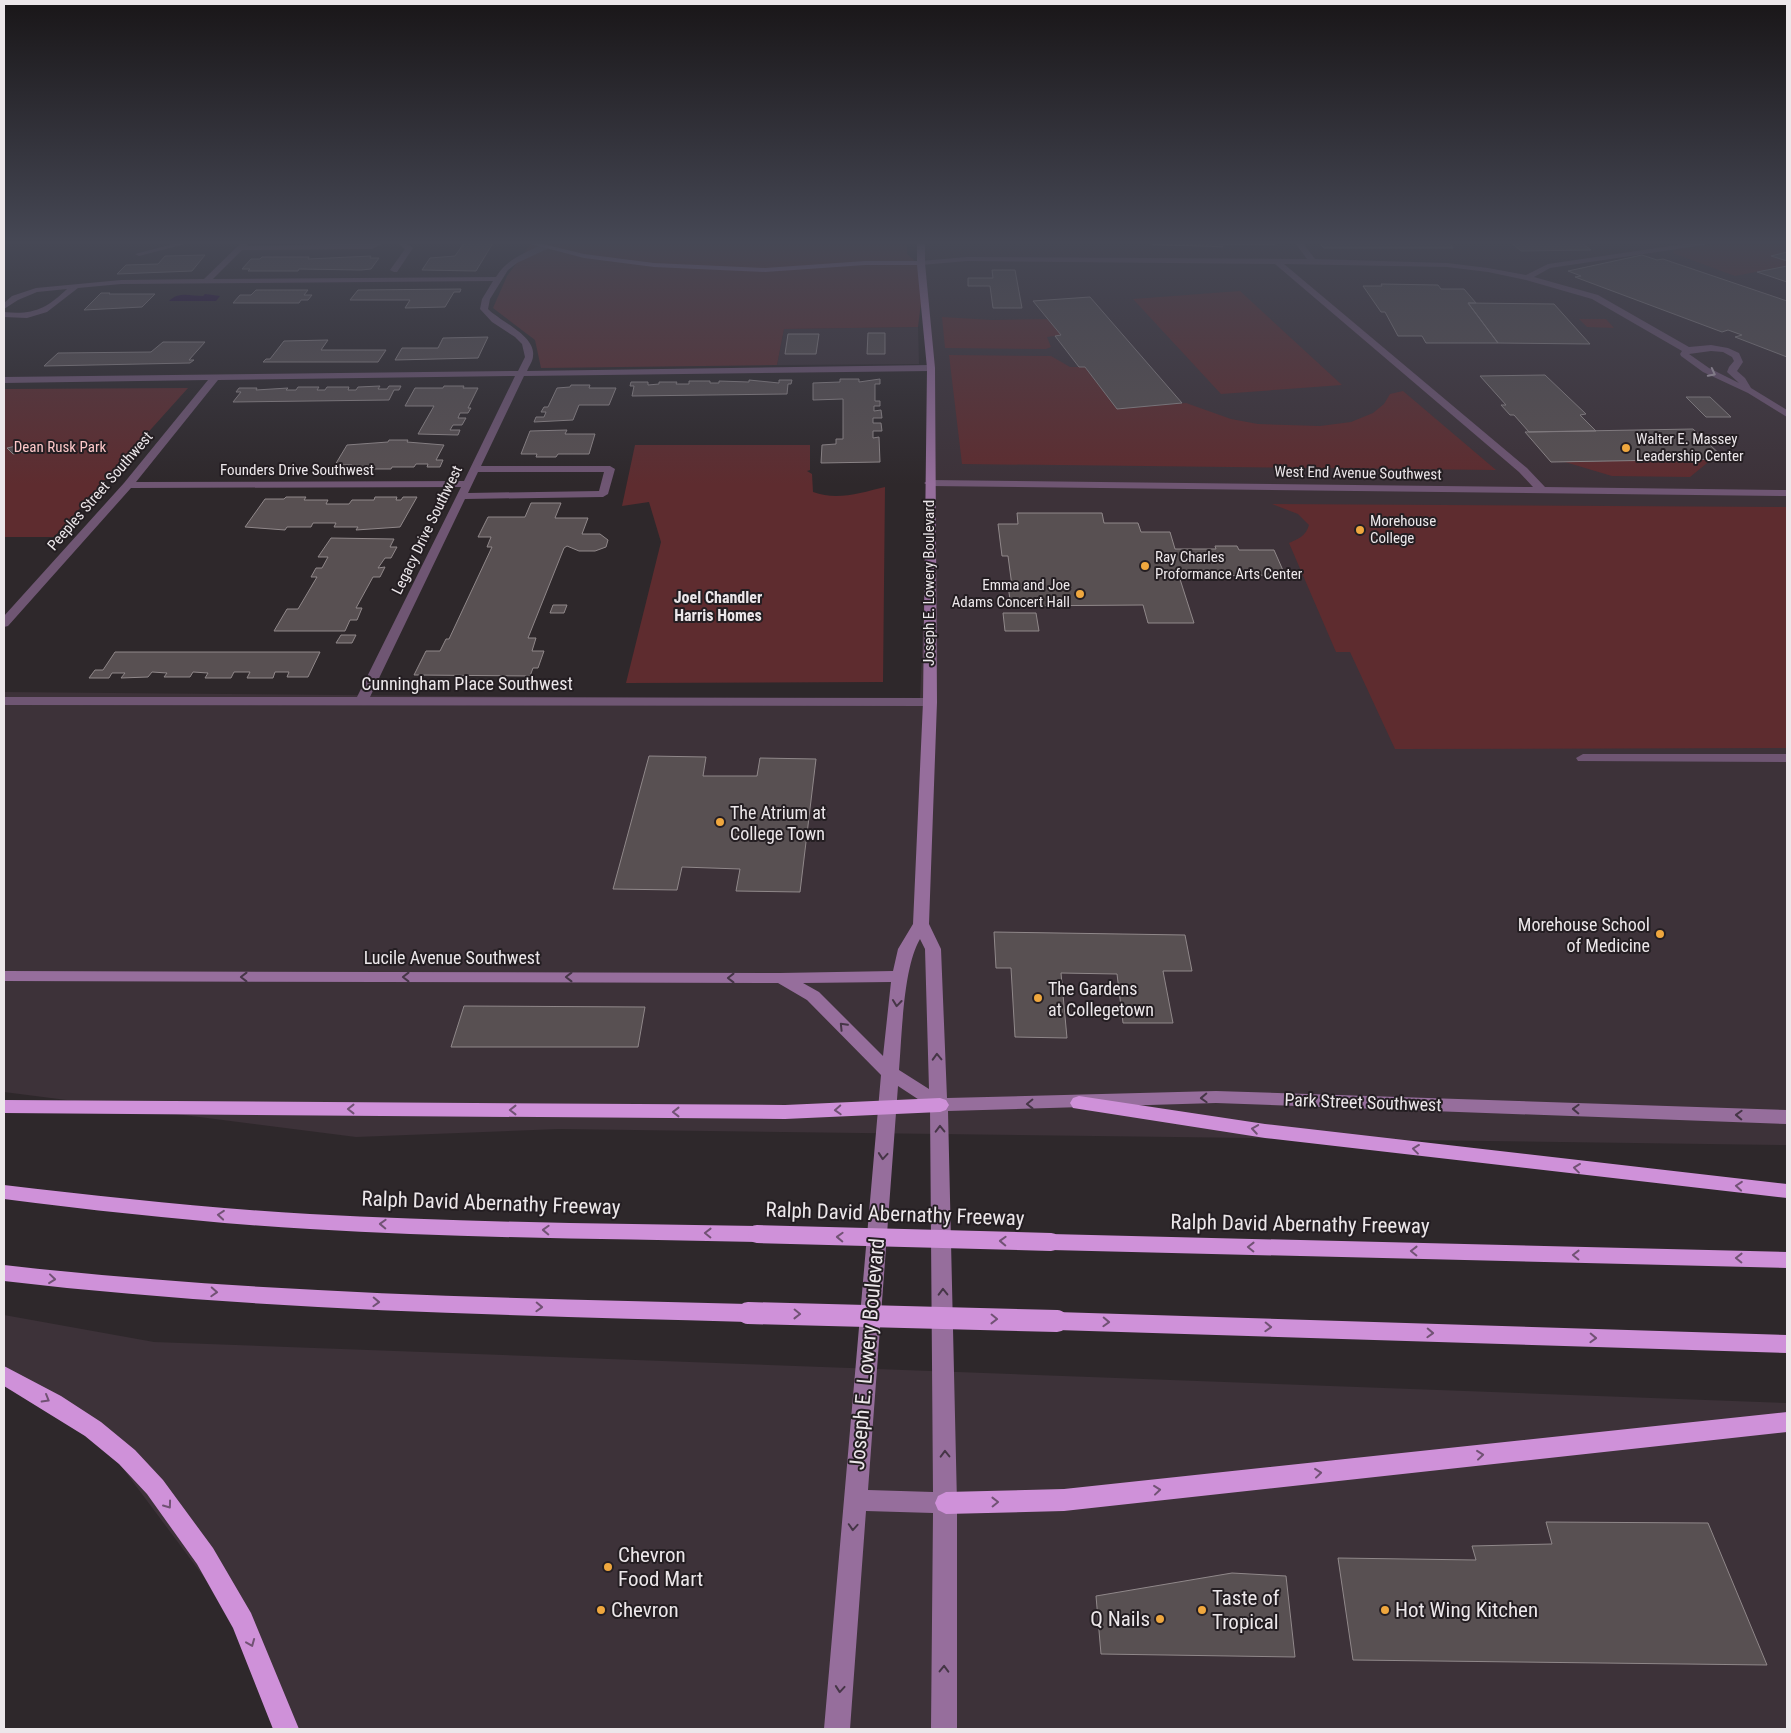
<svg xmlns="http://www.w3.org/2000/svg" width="1791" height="1733" viewBox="0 0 1791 1733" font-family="'Roboto Condensed',sans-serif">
  <rect width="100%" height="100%" fill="#2e282b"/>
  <path fill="#3d3239" d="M924,243H1787V1145L559,1129L356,1137L4,1092V692L920,700L929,483H932Z
    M918,327L919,364L777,365L784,329Z
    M4,1315L154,1342L1787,1403V1729H282L230,1612L83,1415L4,1366Z"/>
  <path fill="#5e2c2f" d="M525,243H907V254L925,270L918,327L784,329L777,365L541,368L535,340L493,308L507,276L530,245Z
    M1724,243H1787V249L1782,250L1787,252L1772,256L1787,261V266L1735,276L1673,253L1674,250Z
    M1240,291L1342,385L1221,394L1133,299Z
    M942,317L992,320L1047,319L1061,335L1047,337L1051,347L1046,349L945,348Z
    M1579,319H1606L1614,328L1587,327Z
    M949,355L1051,356L1070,367H1085L1117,409L1186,403L1231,419L1258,424L1320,426L1351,422L1373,413L1384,404L1390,394L1403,391L1496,470L962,464Z
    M188,388L54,537H4V389Z
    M635,445H810V470L807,471L812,474L813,492C837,501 860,493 885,487L883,682L626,683L661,542L649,502L622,506Z
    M1712,459L1690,477L1612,476L1565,462Z
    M1272,504L1787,507V748L1395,749L1350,652H1336L1289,543C1298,539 1306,536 1309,525L1298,514Z"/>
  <path fill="#1b0033" d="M205,294L220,296L216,301H169C179,291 190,296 203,296Z"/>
  <path fill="#585052" stroke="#90888a" d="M464,243H493L476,271L422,270L430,258L455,256Z
    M1152,243H1274L1275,244H1221L1223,247L1207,246L1153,245Z
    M1319,243H1450L1453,248H1324Z
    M1512,243H1582L1591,250L1521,251Z
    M1787,252V261L1771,256Z
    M205,255L192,271L117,274L126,265L158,264L165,256Z
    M1642,255L1657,260L1663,259L1787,301V357L1735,337L1742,335L1728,330L1722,332L1575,277L1581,276L1568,271Z
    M371,256L370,258H379L371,269L361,270L299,269L298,271H248L250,269H242L251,259H260L262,257H309L308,259Z
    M1787,266V282L1757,272Z
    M992,270H1015L1022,308H993L990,286H968V278H993Z
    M1381,284L1438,285L1441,289H1464L1476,303H1468L1498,343H1426L1422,336H1398L1385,312H1381L1363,286H1382Z
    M461,289L460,292H454L445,307L405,308L410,300H350L358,290Z
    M256,290H308L304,295H312L308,300H301L299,303H233L240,295H251Z
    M101,293H110L109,294H155L142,307L84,310Z
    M1090,297L1182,403L1117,409L1085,367H1079L1055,336L1061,335L1033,301Z
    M1468,303L1554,304L1590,344L1498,343Z
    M868,333H885V354H867Z
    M788,334H819L816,354H785Z
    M488,337L478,358L395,360L402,348H438L443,338Z
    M328,340L321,350H386L378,362H263L266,359H270L284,341Z
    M163,342H205L189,360H194L190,363L44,366L58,353L151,352Z
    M1545,375L1586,414L1580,415L1596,431L1529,432L1514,415H1510L1501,405H1506L1480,376Z
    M840,379H859V382L880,379V384H875V401H880V406H874V411L881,410L882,418H873V423H881L882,431H873V438L879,437L880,462L821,463L822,445L836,444V439H843V399L813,400V383L840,382Z
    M749,380L779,383V380H792L791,384H788L787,394L632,396L634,386H630L631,382H648V385L659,384V382H677L676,384H689V381H710V383H719V381L749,382Z
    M571,385H590L589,388H616L609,405H579L573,420L534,422L536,417H544L546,412H541L544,407H548L557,388L570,387Z
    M380,386L378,389H387L389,386H401L399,390H394L389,400L233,402L241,392H236L239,388H257L256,390L288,388L286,390H296L298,387H319L317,390H325L327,387H349L348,390H356L358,387Z
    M444,386H464L463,388H478L468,408H471L468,413H460L458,418H466L462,425H453L450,430H460L458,435L418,434L434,406H405L415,388H443Z
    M1686,397H1710L1731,417H1706Z
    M1693,429L1725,459L1551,462L1525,432Z
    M567,430L565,434H595L589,454H558L556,457H536L537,454H521L530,431Z
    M389,440H408L407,442L444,445L436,460H443L440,467H427L428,464H416L414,467H392L391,469H372L374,467H351L352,465H335L347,445L388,442Z
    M25,444L31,450L13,454L7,448Z
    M286,497H306L304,500H328L326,504H349L352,500H374L375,497H397L396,500H401L403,497H417L400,527L356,530L358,527H334L336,523H313L311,527H287L285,530L245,527L265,499H284Z
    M531,503H561L555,518H588L582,534H600L608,540L606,547L595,551H579L567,546L564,548L528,638H536L532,651H544L538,668H533L530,676L414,675L426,651H440L446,639H449L492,547H487L491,537H478L488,517H525Z
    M1017,513H1102L1104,523H1138L1141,532H1170L1175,549H1216L1215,546H1237L1239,550H1274L1285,575L1179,576L1194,623H1148L1143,605L1011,606L1008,586H1012L1008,556H1002L998,524H1018Z
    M331,538L394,539L390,547H397L391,558H385L378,568L385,567L380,577H373L356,608H362L357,620H350L345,631H274L287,609H298L317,577H311L316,568H322L328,557H318Z
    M553,605H567L564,613H550Z
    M1003,613H1036L1039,631H1005Z
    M341,635H356L352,643H336Z
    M115,652H320L308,677H287L289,672H275L273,678H247L250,672H234L231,678H205L208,673L193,672L190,677H164L167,673L152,672L148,677L121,678L125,673H112L109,678H89L95,670H103Z
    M649,756L706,757L703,776H757L760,758L816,759L800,892L736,891L740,869L682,867L677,890L613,889Z
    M994,932L1185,935L1192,971H1163L1173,1023H1123L1117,974L1061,973L1067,1038L1015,1037L1011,968H996Z
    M464,1006L645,1007L638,1047H451Z
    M1546,1522L1708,1523L1767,1665L1353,1660L1338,1558L1476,1560L1472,1546L1552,1544Z
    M1232,1573L1286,1576L1295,1657L1101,1654L1096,1596Z"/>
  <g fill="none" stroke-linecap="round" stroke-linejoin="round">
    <path fill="#6f5673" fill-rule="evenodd" d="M177,243H189L139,256L135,254Z
      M241,243H248L247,246L384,243L372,249L242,250L213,279L496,277C507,259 523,254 541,245H547V249L517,263L508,270L490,299L488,309C501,322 536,336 533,356C533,361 529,366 527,371L931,365L935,368L931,371L524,376L481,466H610L615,469L608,494L603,497L465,499L370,697L930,698L937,702L930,706L4,705V697H357L461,487L131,488L8,626L4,627V616L124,483L208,380L4,383V377L518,371L525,357L522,344L515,337L492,322L480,309L482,299L493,281L121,284L78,288L47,312L27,318L4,317V312C33,315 46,309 67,289L37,292L18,300L4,309V303L12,296L36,288L121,280L204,279ZM515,376L464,481L136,482L218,380ZM478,472H604L599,491L468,493Z
      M397,243H405L413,248L397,272H394L390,270L405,249Z
      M1295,243H1303L1315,259L1447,263L1488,268L1526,275L1548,264L1691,243H1707L1704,245L1550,268L1534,277L1598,295L1689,347L1711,345L1728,348L1739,353L1743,362L1737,371L1745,378L1751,388L1787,410V417L1748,393L1703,372L1681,356L1680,354L1682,351L1592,299L1526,280L1488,272L1447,267L1284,264L1527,468L1545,487L1787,490V496L929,486L924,483L929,480L1533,487L1519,472L1275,264L967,261L921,265L917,263L921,261L967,257L1307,259ZM1711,351L1723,352L1732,357L1734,361L1729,367L1727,372L1739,383L1709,368L1689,354Z
      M1583,754H1787V762L1578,761L1576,758Z"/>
    <path fill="#966e9c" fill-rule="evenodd" d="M527,243H539L584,254L654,263L765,268L865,261H917V243H925V263L935,368L937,702L929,924L941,949L947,1098L1216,1091L1787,1110V1124L1216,1103L948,1111L957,1503V1729H931L933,1513L866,1511L850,1729H824L881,1075L807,1000L778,983L4,981V971L780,973L893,971L898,949L913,924L923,702L927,368L917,265H865L765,272L654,267L584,258ZM920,939L925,949L929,1089L899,1070C902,1035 903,968 920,939ZM891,982L883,1056L819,992L803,983ZM898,1086L930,1107L933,1492L868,1490Z"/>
    <path fill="#cf91d9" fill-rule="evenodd" d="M1079,1096L1265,1124L1787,1184V1198L1265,1138L1073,1108L1070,1103L1073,1098Z
      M940,1098L946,1100L949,1105L946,1110L940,1112L785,1119L4,1113V1100L785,1105Z
      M4,1185C106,1197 207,1208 310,1214C459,1222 608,1224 757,1226L764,1229L767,1234L764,1239L757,1242C608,1239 459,1238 310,1229C207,1223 106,1212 4,1199Z
      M1051,1234L1787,1252V1268L1051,1250L1044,1248L1041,1242L1044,1236Z
      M4,1265C251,1293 499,1298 748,1304L755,1307L758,1313L755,1319L748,1322C499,1315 251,1310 4,1281Z
      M1057,1312L1787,1335V1353L1057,1330L1050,1327L1047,1321L1050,1315Z
      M4,1366L61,1396L101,1422L135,1450L163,1480L213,1548L251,1613L299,1729H273L233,1628L197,1564L147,1494L119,1464L85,1436L4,1386Z
      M1787,1412V1432L1064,1511L946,1514L938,1510L935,1503L938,1496L946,1492L1064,1489Z"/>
    <path stroke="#cf91d9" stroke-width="18" d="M757,1234L1051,1242"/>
    <path stroke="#cf91d9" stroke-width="22" d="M748,1313L1057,1321"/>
  </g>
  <defs><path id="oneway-chevron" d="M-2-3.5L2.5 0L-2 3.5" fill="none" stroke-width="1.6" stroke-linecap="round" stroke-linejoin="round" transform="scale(1.25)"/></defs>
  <use stroke="#b4a6b4" href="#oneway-chevron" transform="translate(1712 373) rotate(27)"/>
  <g stroke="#463647">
    <use href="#oneway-chevron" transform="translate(244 977) rotate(-180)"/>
    <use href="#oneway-chevron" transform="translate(406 977) rotate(-180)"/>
    <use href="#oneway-chevron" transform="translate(569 977) rotate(-180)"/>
    <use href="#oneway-chevron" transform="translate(731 978) rotate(-180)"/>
    <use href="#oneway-chevron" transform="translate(897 1003) rotate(96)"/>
    <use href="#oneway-chevron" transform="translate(843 1026) rotate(-134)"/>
    <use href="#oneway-chevron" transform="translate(937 1057) rotate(-92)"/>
    <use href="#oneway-chevron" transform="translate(1204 1098) rotate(178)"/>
    <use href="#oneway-chevron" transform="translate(1030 1104) rotate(179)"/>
    <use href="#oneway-chevron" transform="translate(1576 1109) rotate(-178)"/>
    <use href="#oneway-chevron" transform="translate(1739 1115) rotate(-178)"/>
    <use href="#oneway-chevron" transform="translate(940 1129) rotate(-91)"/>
    <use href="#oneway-chevron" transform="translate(883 1156) rotate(95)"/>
    <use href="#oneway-chevron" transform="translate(943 1292) rotate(-91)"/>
    <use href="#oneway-chevron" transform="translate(945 1454) rotate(-91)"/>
    <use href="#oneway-chevron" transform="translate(853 1527) rotate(94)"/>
    <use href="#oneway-chevron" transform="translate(944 1669) rotate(-89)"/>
    <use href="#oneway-chevron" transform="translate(840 1689) rotate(95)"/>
  </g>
  <g stroke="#715274">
    <use href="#oneway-chevron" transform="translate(351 1109) rotate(-180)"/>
    <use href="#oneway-chevron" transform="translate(513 1110) rotate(-180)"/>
    <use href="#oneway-chevron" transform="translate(838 1110) rotate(177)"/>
    <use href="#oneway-chevron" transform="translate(676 1112) rotate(-180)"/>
    <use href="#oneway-chevron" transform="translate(1255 1129) rotate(-171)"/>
    <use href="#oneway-chevron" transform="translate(1416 1149) rotate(-173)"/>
    <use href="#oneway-chevron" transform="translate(1577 1168) rotate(-173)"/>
    <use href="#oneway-chevron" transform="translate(1739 1186) rotate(-175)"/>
    <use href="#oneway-chevron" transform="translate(221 1215) rotate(-175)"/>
    <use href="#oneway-chevron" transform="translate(383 1224) rotate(-178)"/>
    <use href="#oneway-chevron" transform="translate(546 1230) rotate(-178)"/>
    <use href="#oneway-chevron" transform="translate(708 1233) rotate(-179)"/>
    <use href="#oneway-chevron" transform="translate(840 1237) rotate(-178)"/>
    <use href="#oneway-chevron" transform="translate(1003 1241) rotate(-178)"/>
    <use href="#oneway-chevron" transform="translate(1251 1247) rotate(-179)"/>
    <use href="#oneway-chevron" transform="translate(1414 1251) rotate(-179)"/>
    <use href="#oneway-chevron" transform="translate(1576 1255) rotate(-179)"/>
    <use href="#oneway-chevron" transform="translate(1739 1258) rotate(-179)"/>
    <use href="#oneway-chevron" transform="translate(52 1279) rotate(6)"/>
    <use href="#oneway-chevron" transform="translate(214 1292) rotate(3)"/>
    <use href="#oneway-chevron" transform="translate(376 1302) rotate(2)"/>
    <use href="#oneway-chevron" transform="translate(539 1307) rotate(2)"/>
    <use href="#oneway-chevron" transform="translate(797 1314) rotate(1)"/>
    <use href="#oneway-chevron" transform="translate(994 1319) rotate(1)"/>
    <use href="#oneway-chevron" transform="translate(1106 1322) rotate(2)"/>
    <use href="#oneway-chevron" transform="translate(1268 1327) rotate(2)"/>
    <use href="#oneway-chevron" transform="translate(1430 1333) rotate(2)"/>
    <use href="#oneway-chevron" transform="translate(1593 1338) rotate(2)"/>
    <use href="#oneway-chevron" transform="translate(46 1399) rotate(30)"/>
    <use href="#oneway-chevron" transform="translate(1480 1455) rotate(-6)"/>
    <use href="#oneway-chevron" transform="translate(1318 1473) rotate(-6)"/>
    <use href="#oneway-chevron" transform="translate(1157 1490) rotate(-6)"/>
    <use href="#oneway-chevron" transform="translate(995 1502) rotate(-1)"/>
    <use href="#oneway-chevron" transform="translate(168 1505) rotate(54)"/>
    <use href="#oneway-chevron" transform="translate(251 1643) rotate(68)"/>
  </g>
  <linearGradient id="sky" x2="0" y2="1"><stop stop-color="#191618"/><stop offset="0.5" stop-color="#464855"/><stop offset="1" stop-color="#464855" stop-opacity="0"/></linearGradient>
  <rect width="1791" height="485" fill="url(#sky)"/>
  <g fill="#efa73e" stroke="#241e22" stroke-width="2">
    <circle cx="1626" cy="448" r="5"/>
    <circle cx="1360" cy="530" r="5"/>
    <circle cx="1145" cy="566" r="5"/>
    <circle cx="1080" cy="594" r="5"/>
    <circle cx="720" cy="822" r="5"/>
    <circle cx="1660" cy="934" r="5"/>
    <circle cx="1038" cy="998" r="5"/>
    <circle cx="608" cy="1567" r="5"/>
    <circle cx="601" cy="1610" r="5"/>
    <circle cx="1202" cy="1610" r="5"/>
    <circle cx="1385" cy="1610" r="5"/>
    <circle cx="1160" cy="1619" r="5"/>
  </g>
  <g text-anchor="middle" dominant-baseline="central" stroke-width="4" stroke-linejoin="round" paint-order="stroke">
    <g font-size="15" fill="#ece7ea" stroke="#241e22" text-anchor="start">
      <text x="1636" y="439">Walter E. Massey<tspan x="1636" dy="17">Leadership Center</tspan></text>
      <text x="1370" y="521">Morehouse<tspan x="1370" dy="17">College</tspan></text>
      <text x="1155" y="557">Ray Charles<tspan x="1155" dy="17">Proformance Arts Center</tspan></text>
      <text x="1070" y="585" text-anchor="end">Emma and Joe<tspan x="1070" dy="17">Adams Concert Hall</tspan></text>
    </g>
    <g font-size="15" fill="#fcc7c8" stroke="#241e22">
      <text x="60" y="447">Dean Rusk Park</text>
    </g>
    <g font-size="15" fill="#ece7ea" stroke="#241e22">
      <text x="297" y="470">Founders Drive Southwest</text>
      <text transform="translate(1358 473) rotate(1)">West End Avenue Southwest</text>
      <text transform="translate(100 491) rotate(-49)">Peeples Street Southwest</text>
      <text transform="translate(427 530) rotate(-64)">Legacy Drive Southwest</text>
      <text transform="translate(929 583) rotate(-90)">Joseph E. Lowery Boulevard</text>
    </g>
    <g font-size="16" font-weight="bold" fill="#ece7ea" stroke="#241e22">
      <text x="718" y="597">Joel Chandler<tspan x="718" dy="18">Harris Homes</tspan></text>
    </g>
    <g font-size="18" fill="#ece7ea" stroke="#241e22">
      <text x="467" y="683">Cunningham Place Southwest</text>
      <text x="452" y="957">Lucile Avenue Southwest</text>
      <text transform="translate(1363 1102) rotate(2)">Park Street Southwest</text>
    </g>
    <g font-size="18" fill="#ece7ea" stroke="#241e22" text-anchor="start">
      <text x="730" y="812">The Atrium at<tspan x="730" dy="21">College Town</tspan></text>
      <text x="1650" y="924" text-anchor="end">Morehouse School<tspan x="1650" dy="21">of Medicine</tspan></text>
      <text x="1048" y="988">The Gardens<tspan x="1048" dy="21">at Collegetown</tspan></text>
    </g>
    <g font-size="21" fill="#ece7ea" stroke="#241e22">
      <text transform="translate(491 1203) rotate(2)">Ralph David Abernathy Freeway</text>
      <text transform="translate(895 1214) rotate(2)">Ralph David Abernathy Freeway</text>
      <text transform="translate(1300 1224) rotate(1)">Ralph David Abernathy Freeway</text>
      <text transform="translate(867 1354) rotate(-85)">Joseph E. Lowery Boulevard</text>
    </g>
    <g font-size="21" fill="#ece7ea" stroke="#241e22" text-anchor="start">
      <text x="618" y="1555">Chevron<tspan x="618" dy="24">Food Mart</tspan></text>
      <text x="1212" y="1598">Taste of<tspan x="1212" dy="24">Tropical</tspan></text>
      <text x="611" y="1610">Chevron</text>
      <text x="1395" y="1610">Hot Wing Kitchen</text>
      <text x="1150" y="1619" text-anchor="end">Q Nails</text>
    </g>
  </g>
  <rect width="1791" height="1733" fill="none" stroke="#ece7ea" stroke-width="10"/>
</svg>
